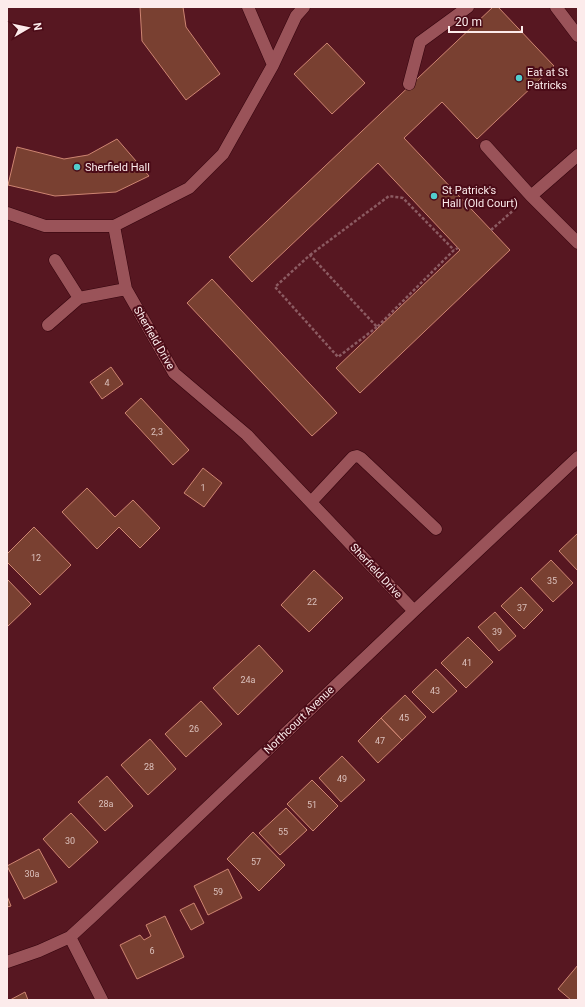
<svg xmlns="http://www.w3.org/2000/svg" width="585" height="1007" viewBox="0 0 585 1007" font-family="Roboto,sans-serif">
  <rect width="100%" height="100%" fill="#571721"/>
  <path fill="#794031" stroke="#ce8572" d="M140,7H183L186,27L220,74L186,100L142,41Z
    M493,7H498L554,66L477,139L442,102L404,138L510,250L360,393L336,368L460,250L378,163L252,282L229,257Z
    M327,43L365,83L332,114L294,74Z
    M117,139L149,176L116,192L55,196L8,185L17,147L64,159L88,155Z
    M212,279L337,413L312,436L187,303Z
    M111,367L123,384L102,399L90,382Z
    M141,398L189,450L173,465L125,413Z
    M203,468L222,483L204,507L184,493Z
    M87,488L115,517L133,500L160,528L140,548L119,527L97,549L62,512Z
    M34,527L71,565L40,595L7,562V554Z
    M578,533V571L559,551Z
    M551,560L573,583L553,602L531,579Z
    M314,570L343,598L309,632L281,605Z
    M7,579L31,604L7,627Z
    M521,587L543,610L524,629L501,606Z
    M495,612L516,636L499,651L478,627Z
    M468,637L493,662L466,688L441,663Z
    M259,645L283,671L238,715L213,688Z
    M436,669L457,691L433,713L412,692Z
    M405,695L426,717L402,740L381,718Z
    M201,701L222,724L186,757L165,734Z
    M381,718L402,740L378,763L358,741Z
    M150,739L176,769L148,795L121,765Z
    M342,756L365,780L341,802L319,778Z
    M107,776L133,806L105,831L78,802Z
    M312,780L338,806L313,831L287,804Z
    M286,808L307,830L280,855L259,833Z
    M71,813L98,842L69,868L43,839Z
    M253,832L285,865L259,891L227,859Z
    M39,849L57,882L24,899L7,866Z
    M228,869L242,898L208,915L194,886Z
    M7,896L11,906L7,907Z
    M194,903L204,923L191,930L180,910Z
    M165,916L184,957L137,979L120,945L140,935L144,940L151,936L146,925Z
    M578,965V1000H571L558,989Z
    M25,992L28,1000H10Z"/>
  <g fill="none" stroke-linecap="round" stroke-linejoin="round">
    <g stroke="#34040d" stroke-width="13">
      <path id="minor" d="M248,7L273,65
        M556,7L578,36
        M409,84L420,42L468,7
        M486,146L531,196L578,243
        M531,196L578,155
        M7,213L45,226H114L189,188L223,154L273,65L296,16L304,7
        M114,226L126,289L174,373L247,435L414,611
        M55,260L79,298
        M48,325L79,298L126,289
        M311,502L353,457L357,456L361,458L436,529
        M70,937L102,1000
        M7,962L39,951L70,937L95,914L414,611L578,457"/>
    </g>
    <path stroke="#8c5b62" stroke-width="2.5" stroke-dasharray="3 2" stroke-linecap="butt" d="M491,230L516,208
      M310,255L389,196L403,198L454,250
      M377,327L338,357L275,287L310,255L377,327L454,250L458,248"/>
    <use href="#minor" stroke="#9a5359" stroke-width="12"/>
  </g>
  <g fill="#52cdcd" stroke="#4b0b17" stroke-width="1.5">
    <circle cx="519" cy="78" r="4"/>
    <circle cx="77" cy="167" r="4"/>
    <circle cx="434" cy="196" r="4"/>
  </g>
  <g text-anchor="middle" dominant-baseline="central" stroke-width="4" stroke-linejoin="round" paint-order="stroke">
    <g font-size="9" fill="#dbc0bc">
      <text x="107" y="383">4</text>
      <text x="157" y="432">2,3</text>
      <text x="203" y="488">1</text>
      <text x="36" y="558">12</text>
      <text x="552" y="581">35</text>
      <text x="312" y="602">22</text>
      <text x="522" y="608">37</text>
      <text x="497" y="632">39</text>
      <text x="467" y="663">41</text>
      <text x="248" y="680">24a</text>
      <text x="435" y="691">43</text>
      <text x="404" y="718">45</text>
      <text x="194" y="729">26</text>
      <text x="380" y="741">47</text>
      <text x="149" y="767">28</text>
      <text x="342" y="779">49</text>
      <text x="106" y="804">28a</text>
      <text x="312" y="805">51</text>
      <text x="283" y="832">55</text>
      <text x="70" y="841">30</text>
      <text x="256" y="862">57</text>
      <text x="32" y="874">30a</text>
      <text x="218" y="892">59</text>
      <text x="152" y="951">6</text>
    </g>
    <g font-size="11" fill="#fcebeb" stroke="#4b0b17" text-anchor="start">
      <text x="527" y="72">Eat at St<tspan x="527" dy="13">Patricks</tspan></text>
      <text x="85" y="167">Sherfield Hall</text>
      <text x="442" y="190">St Patrick's<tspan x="442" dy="13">Hall (Old Court)</tspan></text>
    </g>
    <g font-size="11" fill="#fcebeb" stroke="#4b0b17">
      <text transform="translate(154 338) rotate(60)">Sherfield Drive</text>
      <text transform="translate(376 571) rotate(47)">Sherfield Drive</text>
      <text transform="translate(299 720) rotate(-44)">Northcourt Avenue</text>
    </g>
  </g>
  <rect width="585" height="1007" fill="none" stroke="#fcebeb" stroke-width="16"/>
  <g transform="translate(28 28) rotate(81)" stroke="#4b0b17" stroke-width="3" paint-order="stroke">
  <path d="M0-3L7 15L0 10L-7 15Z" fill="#fcebeb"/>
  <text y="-6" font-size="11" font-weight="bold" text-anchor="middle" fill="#fcebeb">N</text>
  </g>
  <path d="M449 26v6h73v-6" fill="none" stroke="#fcebeb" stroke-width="2"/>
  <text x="455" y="26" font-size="12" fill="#fcebeb" stroke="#4b0b17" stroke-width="3" paint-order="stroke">20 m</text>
</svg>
